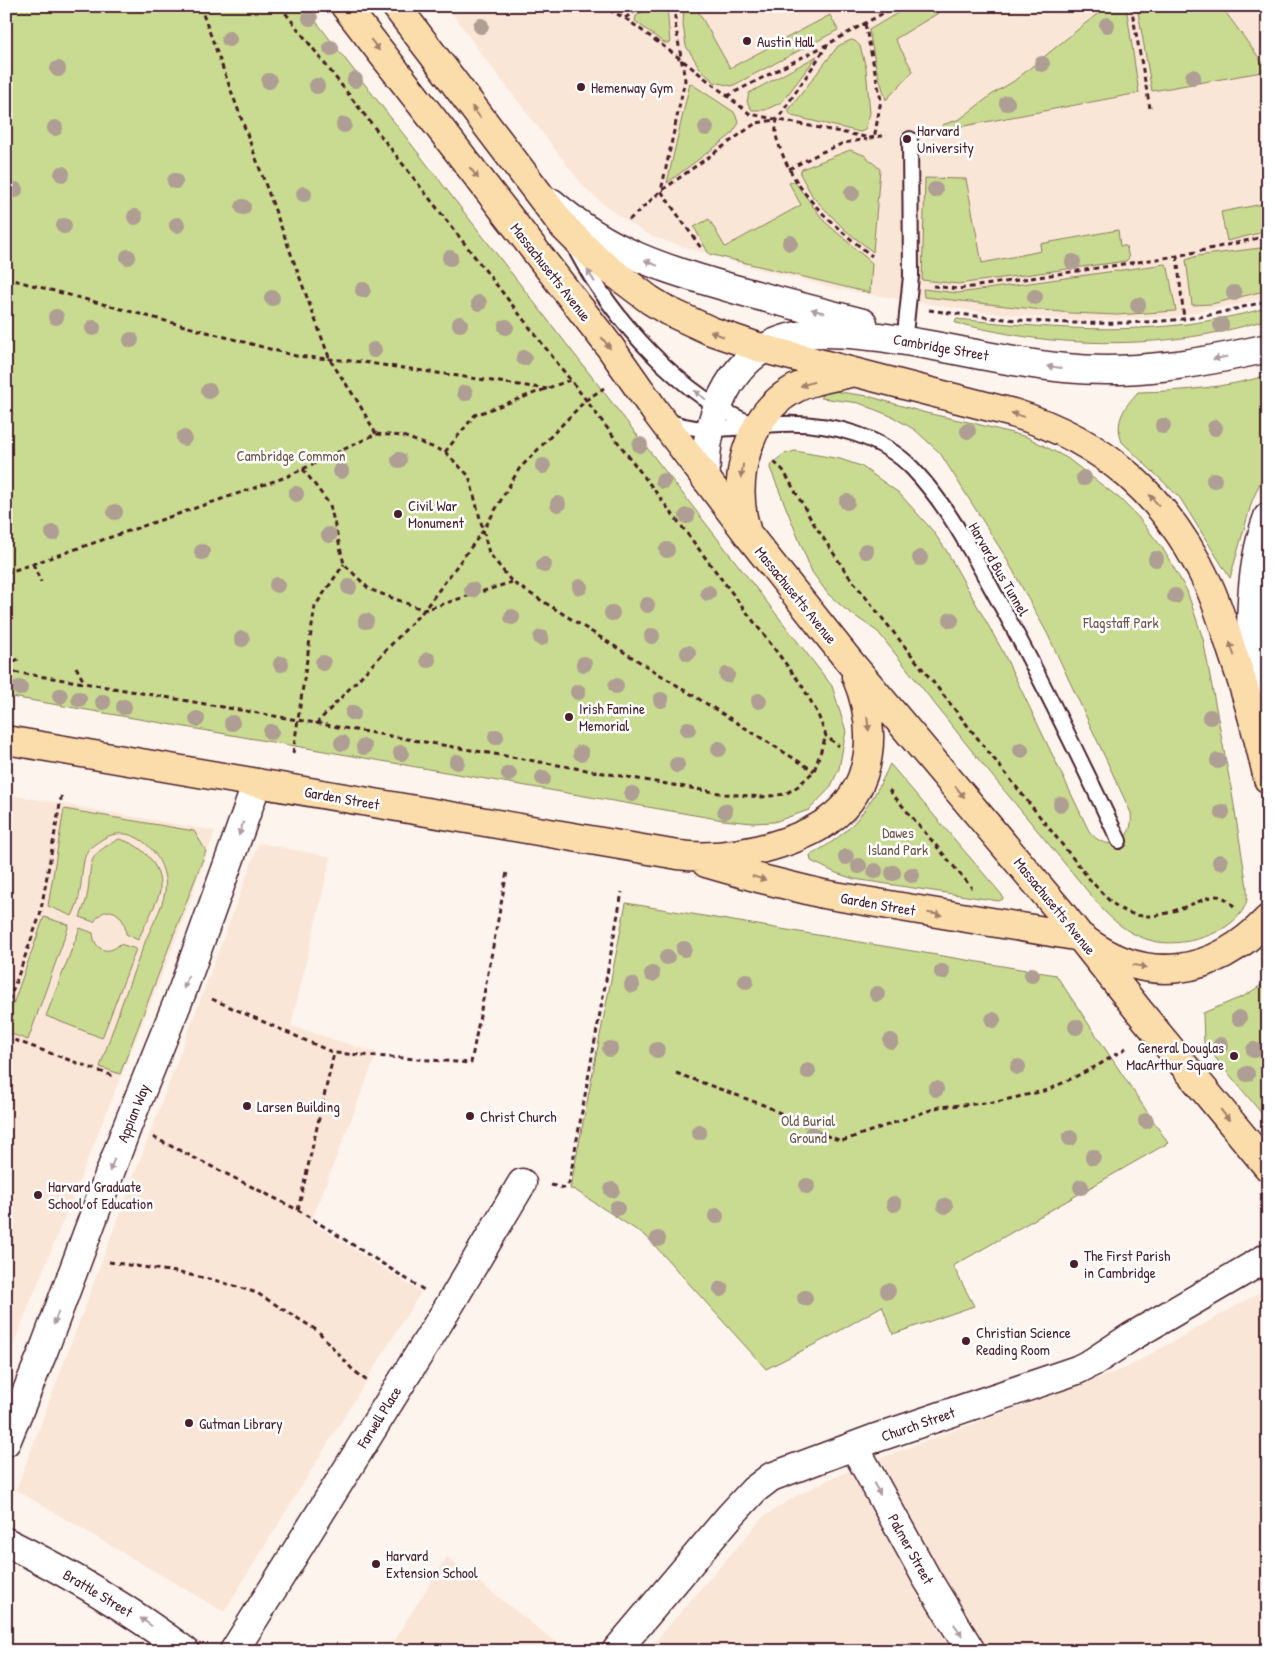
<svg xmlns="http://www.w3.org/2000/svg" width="1274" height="1657" viewBox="0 0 1274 1657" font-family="'Patrick Hand',sans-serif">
  <rect width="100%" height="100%" fill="#fdf4ed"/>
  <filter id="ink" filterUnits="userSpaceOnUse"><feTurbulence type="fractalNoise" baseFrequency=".02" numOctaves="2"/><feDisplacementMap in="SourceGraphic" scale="10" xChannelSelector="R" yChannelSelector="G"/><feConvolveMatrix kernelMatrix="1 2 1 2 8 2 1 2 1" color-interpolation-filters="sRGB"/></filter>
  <g filter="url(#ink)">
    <path fill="#fae6d7" d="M447,6H1268V297L1238,305L1201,311L1175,317L1082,321L980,312L843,290L746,266L653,237L629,223L603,204L584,187L480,52Z
      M6,794L215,831L182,924L6,1363Z
      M259,843L331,857L291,1026L377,1053L311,1222L421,1292L224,1612L16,1490Z
      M1268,1288V1651H647L763,1517L796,1496L830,1479L891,1454L1126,1368Z
      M447,1557L567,1651H387Z"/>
    <path fill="#c9db90" stroke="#8a7d5e" d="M6,6H304L832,686L846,731L839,769L830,788L809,810L774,822L752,823L723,820L6,696Z
      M651,6H667L670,43H664L635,21L636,16Z
      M684,6H705L698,11L730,68L830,15L838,30L732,86L714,82L701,70L686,46L683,25Z
      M909,6H950L895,39L913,71L886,100L876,67L869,30Z
      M1107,6H1126L1139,93L943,130L942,125L960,119L994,93L1014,81Z
      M1137,6H1221L1265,66L1262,72L1152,91Z
      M851,40L855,41L860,46L866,68L870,113L865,130L860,132L792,116L788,111L838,46Z
      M817,56L782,102L765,110H752L747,102L749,93Z
      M690,83L734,112L739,123L731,135L667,183Z
      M850,150L864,155L880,169L873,252L845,230L813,197L800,174L802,169Z
      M925,178L966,179L982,263L1041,251L1040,244L1118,230L1120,246H1126L1129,258L1126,261L958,284L922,280Z
      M794,181L825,222L872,263L870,293L709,254L694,227L709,219L725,247L801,205L789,183Z
      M1268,203V231L1227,241L1221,212Z
      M1268,247V290L1212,304L1192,305L1186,260L1197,256Z
      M1165,264L1168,268L1176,311L1117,315L1070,313L924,297L923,289L958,293Z
      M1268,307V319C1204,340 1132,346 1065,341C1028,339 992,331 956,323L955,321L957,319C1047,328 1133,336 1223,318C1238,315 1253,312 1268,307Z
      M1268,375V465L1252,501L1230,578L1180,498L1122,442C1114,422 1124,407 1138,392C1181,391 1226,388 1268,375Z
      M826,390L868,396L926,413L973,423L1027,437L1067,458L1119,498L1138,517L1163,549L1187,591L1203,639L1232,793L1247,887C1247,893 1248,900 1245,906C1232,935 1180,948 1153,941C1132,936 1118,925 1104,911L979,760L878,632L845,609L828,594L812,572L770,468L771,464L784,454L795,451L840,459L861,466L899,493L932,530L946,550L1002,650L1089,831C1107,855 1135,842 1131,813L1048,635L1005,556L940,453L915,430L893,417L859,403L821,398L822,392Z
      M890,764L1002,895L1003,899L999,901L854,879L836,873L811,861L810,855C854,832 870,807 890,764Z
      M64,809L194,831L206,851L120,1074L100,1067C114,1026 128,985 144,945C150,928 162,910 165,892C170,858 134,818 101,840C97,843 91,846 88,850C82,859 82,880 80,891C79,900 76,908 72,916L48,906Z
      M119,839C141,844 162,864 160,890C160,898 142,930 138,940L126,934C125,913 107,901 94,922L80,917C83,909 87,900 88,891C92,858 87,856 119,839Z
      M626,903L1056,975L1168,1143L953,1266L974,1306L893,1334L882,1306L829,1337L766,1369L647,1237L575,1190L570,1189Z
      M44,917L69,925L28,1040L6,1032V1024Z
      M80,928L93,933C94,950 108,956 120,944L136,949L102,1038L46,1016Z
      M1268,981V1121L1204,1044L1203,1013L1244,996Z"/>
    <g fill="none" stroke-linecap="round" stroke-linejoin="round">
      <g stroke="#4a1f2b" stroke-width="18">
        <path id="service" d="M577,252C612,318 682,398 753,424
          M905,334L911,276L910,139
          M666,419C697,437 747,425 781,424C806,423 832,426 856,434C876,441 898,453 913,469C946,504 969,547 992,589C1038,671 1079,756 1119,841"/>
      </g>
      <g stroke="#4a1f2b" stroke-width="31">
        <path id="minor" d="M6,1442L43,1352L127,1127L183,989L257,783
          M854,1446L926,1577L971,1651
          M234,1651L449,1306L522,1183
          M616,1651L729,1517L754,1490L771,1477L873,1439L1077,1370L1093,1362L1131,1337L1268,1257"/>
      </g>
      <g stroke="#4a1f2b" stroke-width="31">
        <path id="secondary" d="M552,203C610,253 662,268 734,289C777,301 820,312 863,323
          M706,479C704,449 710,422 723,395C737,367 759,346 789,338C812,331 837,333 861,335C930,341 996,362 1065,368C1133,375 1202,363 1268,348
          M1256,709C1250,649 1246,575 1268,517
          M6,1542C69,1573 129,1609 185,1651"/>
      </g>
      <g stroke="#4a1f2b" stroke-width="31">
        <path id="primary" d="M345,6L610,347L655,411L750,537L849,661L1058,909L1139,1011L1268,1167
          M396,6L564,227L597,260L650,300L668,311L711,331L764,349L1013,413C1105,441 1167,497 1208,584C1218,605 1224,627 1231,648C1246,691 1258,735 1268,779
          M746,529C731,482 747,417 791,391C808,380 831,378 850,373
          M6,740L678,855C711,859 741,855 772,846C792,840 811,833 828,821C876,787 877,726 856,676
          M706,863L762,879L823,894L1081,937C1145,987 1214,976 1268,919"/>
      </g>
      <path stroke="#4a1f2b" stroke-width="3" stroke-dasharray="5 4" stroke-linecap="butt" d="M200,6L330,360L358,402L376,434
        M280,6L586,400L801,684L817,712L826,736L839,746
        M601,6L625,18L682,60L750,114L870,138L887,135
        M675,6V23L685,80L661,191L701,248
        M1131,6L1150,108
        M437,11L444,6
        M625,18L643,6
        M865,24L881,100L874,139
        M828,44L777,120C774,135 777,140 782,153C799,197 836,228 872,256
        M727,96L828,44L896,6
        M789,169L822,152L844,143L867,139
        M629,220L661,191L756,123L775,120
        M1177,256L1184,319
        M6,278L296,356L362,362L547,389
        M933,286L958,289L1177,256L1268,236
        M929,310C1013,322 1098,328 1183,319C1209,317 1241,307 1268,301
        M445,452L475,415L570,380
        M774,462L783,470L812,521L848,575L1091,881C1097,887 1103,895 1110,901C1144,931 1176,909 1213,896C1224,895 1228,901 1236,908
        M303,469L330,505L344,564L369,589L424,610L512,582
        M33,564L41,582
        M6,573L286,477L376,434L403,436L445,452L469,476L489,553L512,582L814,771
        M6,666L20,658
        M76,667L84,682
        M6,671L84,683L725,794L762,797L785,794L797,787L814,771L826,736
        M316,724L424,610L483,531L519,469L586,400L604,388
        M293,753L315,606L344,564
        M889,790L972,888
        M212,999L334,1053L471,1063L507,872
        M6,1009L40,915L62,793
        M6,1037L116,1077
        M676,1073L766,1106L824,1135L842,1141L939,1107L996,1102L1048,1090L1097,1066L1126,1048
        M153,1137L298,1210L424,1290
        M551,1185L564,1188L569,1183L622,892
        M298,1210L334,1053
        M109,1262L176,1272L218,1281L257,1293L318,1331L352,1369L367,1381"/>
      <use href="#service" stroke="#fff" stroke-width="14"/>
      <use href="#minor" stroke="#fff" stroke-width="28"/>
      <use href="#secondary" stroke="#fff" stroke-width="28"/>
      <use href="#primary" stroke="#fbdcab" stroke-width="28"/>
    </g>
    <g fill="#af9e93">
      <circle cx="310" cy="18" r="8"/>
      <circle cx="1107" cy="25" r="8"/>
      <circle cx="481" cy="26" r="8"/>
      <circle cx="229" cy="39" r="8"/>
      <circle cx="331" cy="48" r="8"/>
      <circle cx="1042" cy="64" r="8"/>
      <circle cx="58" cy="69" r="8"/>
      <circle cx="1193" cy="77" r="8"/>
      <circle cx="355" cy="80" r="8"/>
      <circle cx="269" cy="81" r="8"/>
      <circle cx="317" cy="86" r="8"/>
      <circle cx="1007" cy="103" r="8"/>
      <circle cx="344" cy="125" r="8"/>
      <circle cx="55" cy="128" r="8"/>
      <circle cx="706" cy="128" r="8"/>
      <circle cx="62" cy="174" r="8"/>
      <circle cx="175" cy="181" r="8"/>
      <circle cx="15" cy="190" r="8"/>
      <circle cx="935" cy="190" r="8"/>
      <circle cx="852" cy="193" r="8"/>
      <circle cx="304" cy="194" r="8"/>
      <circle cx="243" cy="207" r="8"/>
      <circle cx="135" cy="217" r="8"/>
      <circle cx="177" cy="225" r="8"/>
      <circle cx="64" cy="226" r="8"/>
      <circle cx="790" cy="243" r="8"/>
      <circle cx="128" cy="257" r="8"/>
      <circle cx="450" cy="258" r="8"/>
      <circle cx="1073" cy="262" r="8"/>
      <circle cx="363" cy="290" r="8"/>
      <circle cx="1234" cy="293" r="8"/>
      <circle cx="1035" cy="297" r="8"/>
      <circle cx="272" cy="298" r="8"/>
      <circle cx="479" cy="303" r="8"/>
      <circle cx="1138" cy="305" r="8"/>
      <circle cx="56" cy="317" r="8"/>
      <circle cx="460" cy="324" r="8"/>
      <circle cx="1221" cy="325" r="8"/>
      <circle cx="506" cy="327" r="8"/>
      <circle cx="93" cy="328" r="8"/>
      <circle cx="131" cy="340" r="8"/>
      <circle cx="374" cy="350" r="8"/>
      <circle cx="524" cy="358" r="8"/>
      <circle cx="209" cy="391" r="8"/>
      <circle cx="465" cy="393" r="8"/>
      <circle cx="1163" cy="426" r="8"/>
      <circle cx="1215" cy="428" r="8"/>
      <circle cx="968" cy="431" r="8"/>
      <circle cx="184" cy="438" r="8"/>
      <circle cx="640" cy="445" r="8"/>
      <circle cx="399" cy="460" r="8"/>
      <circle cx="543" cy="466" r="8"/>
      <circle cx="341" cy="471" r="8"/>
      <circle cx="1084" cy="478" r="8"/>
      <circle cx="1214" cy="480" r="8"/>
      <circle cx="663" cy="481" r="8"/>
      <circle cx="296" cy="494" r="8"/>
      <circle cx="847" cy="502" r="8"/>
      <circle cx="558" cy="504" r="8"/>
      <circle cx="115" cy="512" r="8"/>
      <circle cx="687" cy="516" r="8"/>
      <circle cx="53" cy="533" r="8"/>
      <circle cx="329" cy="535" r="8"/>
      <circle cx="667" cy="550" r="8"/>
      <circle cx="866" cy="551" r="8"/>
      <circle cx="202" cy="552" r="8"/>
      <circle cx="920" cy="558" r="8"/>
      <circle cx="1156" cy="559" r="8"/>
      <circle cx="544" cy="565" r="8"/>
      <circle cx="277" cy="585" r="8"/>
      <circle cx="349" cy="587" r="8"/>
      <circle cx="580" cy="587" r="8"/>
      <circle cx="472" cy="590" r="8"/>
      <circle cx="708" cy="593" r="8"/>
      <circle cx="1175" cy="596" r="8"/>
      <circle cx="647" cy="605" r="8"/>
      <circle cx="612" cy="613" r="8"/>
      <circle cx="512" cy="617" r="8"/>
      <circle cx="951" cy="620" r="8"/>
      <circle cx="366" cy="621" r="8"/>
      <circle cx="652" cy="636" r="8"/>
      <circle cx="541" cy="638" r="8"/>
      <circle cx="242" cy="639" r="8"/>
      <circle cx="688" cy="653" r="8"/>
      <circle cx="428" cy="660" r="8"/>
      <circle cx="323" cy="663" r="8"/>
      <circle cx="281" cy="664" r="8"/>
      <circle cx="584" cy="664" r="8"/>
      <circle cx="727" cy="675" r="8"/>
      <circle cx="616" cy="686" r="8"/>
      <circle cx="20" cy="688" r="8"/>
      <circle cx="578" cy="692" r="8"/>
      <circle cx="60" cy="696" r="8"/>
      <circle cx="79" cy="699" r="8"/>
      <circle cx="661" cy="700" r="8"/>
      <circle cx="759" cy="701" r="8"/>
      <circle cx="103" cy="702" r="8"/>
      <circle cx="124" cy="707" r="8"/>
      <circle cx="353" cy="713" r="8"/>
      <circle cx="1210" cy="717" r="8"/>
      <circle cx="197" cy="719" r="8"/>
      <circle cx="232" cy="723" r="8"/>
      <circle cx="688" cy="729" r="8"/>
      <circle cx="271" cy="732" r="8"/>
      <circle cx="496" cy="737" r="8"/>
      <circle cx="342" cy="743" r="8"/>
      <circle cx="364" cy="747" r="8"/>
      <circle cx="719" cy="749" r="8"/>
      <circle cx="1021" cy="750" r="8"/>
      <circle cx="401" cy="753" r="8"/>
      <circle cx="581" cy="753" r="8"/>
      <circle cx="1218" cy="761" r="8"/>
      <circle cx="457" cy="762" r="8"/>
      <circle cx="677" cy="765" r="8"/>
      <circle cx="509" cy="774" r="8"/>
      <circle cx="543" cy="778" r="8"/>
      <circle cx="632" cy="794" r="8"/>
      <circle cx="1061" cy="804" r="8"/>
      <circle cx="725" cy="811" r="8"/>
      <circle cx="1222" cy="812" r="8"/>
      <circle cx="846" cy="857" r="8"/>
      <circle cx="1220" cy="862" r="8"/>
      <circle cx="859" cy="866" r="8"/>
      <circle cx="875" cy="871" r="8"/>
      <circle cx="893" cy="873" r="8"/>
      <circle cx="912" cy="875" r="8"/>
      <circle cx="684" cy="949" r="8"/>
      <circle cx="667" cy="957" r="8"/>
      <circle cx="942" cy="972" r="8"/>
      <circle cx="652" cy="974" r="8"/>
      <circle cx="1032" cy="975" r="8"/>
      <circle cx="746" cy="981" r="8"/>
      <circle cx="632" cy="985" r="8"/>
      <circle cx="877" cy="994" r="8"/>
      <circle cx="1239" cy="1018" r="8"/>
      <circle cx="993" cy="1020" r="8"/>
      <circle cx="1076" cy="1027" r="8"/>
      <circle cx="891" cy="1041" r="8"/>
      <circle cx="1221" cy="1045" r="8"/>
      <circle cx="610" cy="1049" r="8"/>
      <circle cx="657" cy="1050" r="8"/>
      <circle cx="1254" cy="1050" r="8"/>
      <circle cx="1018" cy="1067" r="8"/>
      <circle cx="808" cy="1071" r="8"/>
      <circle cx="1247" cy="1074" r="8"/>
      <circle cx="936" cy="1089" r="8"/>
      <circle cx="1146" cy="1121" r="8"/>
      <circle cx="699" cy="1132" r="8"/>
      <circle cx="812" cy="1134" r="8"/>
      <circle cx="1070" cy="1138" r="8"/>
      <circle cx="1093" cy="1157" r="8"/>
      <circle cx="807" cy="1186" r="8"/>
      <circle cx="1081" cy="1187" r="8"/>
      <circle cx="612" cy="1190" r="8"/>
      <circle cx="894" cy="1204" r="8"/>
      <circle cx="945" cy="1206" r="8"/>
      <circle cx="617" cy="1208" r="8"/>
      <circle cx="716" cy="1216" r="8"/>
      <circle cx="658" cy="1239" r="8"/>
      <circle cx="721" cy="1289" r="8"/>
      <circle cx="888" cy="1291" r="8"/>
      <circle cx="805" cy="1298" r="8"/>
    </g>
    <defs><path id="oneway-solid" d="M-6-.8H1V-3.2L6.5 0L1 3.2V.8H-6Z" transform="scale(1.25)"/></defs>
    <g fill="#a27e6b">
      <use href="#oneway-solid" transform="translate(375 45) rotate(52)"/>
      <use href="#oneway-solid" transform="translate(476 112) rotate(-127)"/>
      <use href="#oneway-solid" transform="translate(474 173) rotate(52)"/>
      <use href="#oneway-solid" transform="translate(717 334) rotate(-158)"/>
      <use href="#oneway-solid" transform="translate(606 343) rotate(52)"/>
      <use href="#oneway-solid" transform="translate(807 384) rotate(163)"/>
      <use href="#oneway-solid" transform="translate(1018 415) rotate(-163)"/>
      <use href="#oneway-solid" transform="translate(742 471) rotate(99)"/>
      <use href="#oneway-solid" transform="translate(1154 500) rotate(-131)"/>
      <use href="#oneway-solid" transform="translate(1232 649) rotate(-109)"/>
      <use href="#oneway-solid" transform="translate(868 724) rotate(83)"/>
      <use href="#oneway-solid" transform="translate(960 792) rotate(50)"/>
      <use href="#oneway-solid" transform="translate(759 878) rotate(16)"/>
      <use href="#oneway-solid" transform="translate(935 914) rotate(10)"/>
      <use href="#oneway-solid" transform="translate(1140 966) rotate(12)"/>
      <use href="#oneway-solid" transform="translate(1225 1115) rotate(51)"/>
    </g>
    <g fill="#ae9aa0">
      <use href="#oneway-solid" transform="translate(651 263) rotate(-157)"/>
      <use href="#oneway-solid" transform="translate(591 276) rotate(-122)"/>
      <use href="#oneway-solid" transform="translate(818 311) rotate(-165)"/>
      <use href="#oneway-solid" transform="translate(1220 358) rotate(169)"/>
      <use href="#oneway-solid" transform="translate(1054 367) rotate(-173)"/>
      <use href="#oneway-solid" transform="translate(700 395) rotate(-143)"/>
      <use href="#oneway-solid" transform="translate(241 829) rotate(110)"/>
      <use href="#oneway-solid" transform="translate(186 982) rotate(110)"/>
      <use href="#oneway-solid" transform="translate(112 1165) rotate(111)"/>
      <use href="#oneway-solid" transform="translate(56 1318) rotate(110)"/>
      <use href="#oneway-solid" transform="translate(877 1489) rotate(61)"/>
      <use href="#oneway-solid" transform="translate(146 1622) rotate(-145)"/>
      <use href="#oneway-solid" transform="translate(958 1630) rotate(57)"/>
    </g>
  </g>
  <g fill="#4a1f2b" stroke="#fff" stroke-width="2">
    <circle cx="747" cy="41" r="5"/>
    <circle cx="581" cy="87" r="5"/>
    <circle cx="907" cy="139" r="5"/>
    <circle cx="398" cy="514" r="5"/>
    <circle cx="569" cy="717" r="5"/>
    <circle cx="1234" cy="1056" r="5"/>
    <circle cx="247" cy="1106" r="5"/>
    <circle cx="470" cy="1116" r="5"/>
    <circle cx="38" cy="1195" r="5"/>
    <circle cx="1074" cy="1264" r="5"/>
    <circle cx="966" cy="1341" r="5"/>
    <circle cx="189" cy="1423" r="5"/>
    <circle cx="376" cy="1564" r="5"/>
  </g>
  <g text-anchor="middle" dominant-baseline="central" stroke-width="5" stroke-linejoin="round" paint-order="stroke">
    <g font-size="15" fill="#4a1f2b" stroke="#fff" text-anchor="start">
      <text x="757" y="41">Austin Hall</text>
      <text x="591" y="87">Hemenway Gym</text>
      <text x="917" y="130">Harvard<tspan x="917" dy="17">University</tspan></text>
      <text x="408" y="505">Civil War<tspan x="408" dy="17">Monument</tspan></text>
      <text x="579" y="708">Irish Famine<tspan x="579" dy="17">Memorial</tspan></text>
      <text x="1224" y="1047" text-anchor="end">General Douglas<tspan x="1224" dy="17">MacArthur Square</tspan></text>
      <text x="257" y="1106">Larsen Building</text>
      <text x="480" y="1116">Christ Church</text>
      <text x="48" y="1186">Harvard Graduate<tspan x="48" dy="17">School of Education</tspan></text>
      <text x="1084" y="1255">The First Parish<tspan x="1084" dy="17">in Cambridge</tspan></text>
      <text x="976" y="1332">Christian Science<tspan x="976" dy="17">Reading Room</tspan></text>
      <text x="199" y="1423">Gutman Library</text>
      <text x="386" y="1555">Harvard<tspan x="386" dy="17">Extension School</tspan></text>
    </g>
    <g font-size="15" fill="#4a1f2b" stroke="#fff">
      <text transform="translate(551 272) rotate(52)">Massachusetts Avenue</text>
      <text transform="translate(941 347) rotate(10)">Cambridge Street</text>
      <text transform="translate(999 569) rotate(60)">Harvard Bus Tunnel</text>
      <text transform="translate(796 595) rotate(51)">Massachusetts Avenue</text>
      <text transform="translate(342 798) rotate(10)">Garden Street</text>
      <text transform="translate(878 904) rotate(10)">Garden Street</text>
      <text transform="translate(1055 906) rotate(51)">Massachusetts Avenue</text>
      <text transform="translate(133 1113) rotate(-68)">Appian Way</text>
      <text transform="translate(379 1417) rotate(-58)">Farwell Place</text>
      <text transform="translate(918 1424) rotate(-19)">Church Street</text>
      <text transform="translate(911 1549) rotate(61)">Palmer Street</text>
      <text transform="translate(98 1593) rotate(31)">Brattle Street</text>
    </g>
    <g font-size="15" fill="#705749" stroke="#fff">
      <text x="291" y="455">Cambridge Common</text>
      <text x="1121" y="622">Flagstaff Park</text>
      <text x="898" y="832">Dawes<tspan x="898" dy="17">Island Park</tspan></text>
      <text x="808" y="1120">Old Burial<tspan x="808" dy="17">Ground</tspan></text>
    </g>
  </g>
  <rect width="1274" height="1657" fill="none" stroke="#fff" stroke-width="25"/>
  <rect x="12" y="12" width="1249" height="1632" fill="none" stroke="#4a1f2b" stroke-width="2" filter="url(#ink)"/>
</svg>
